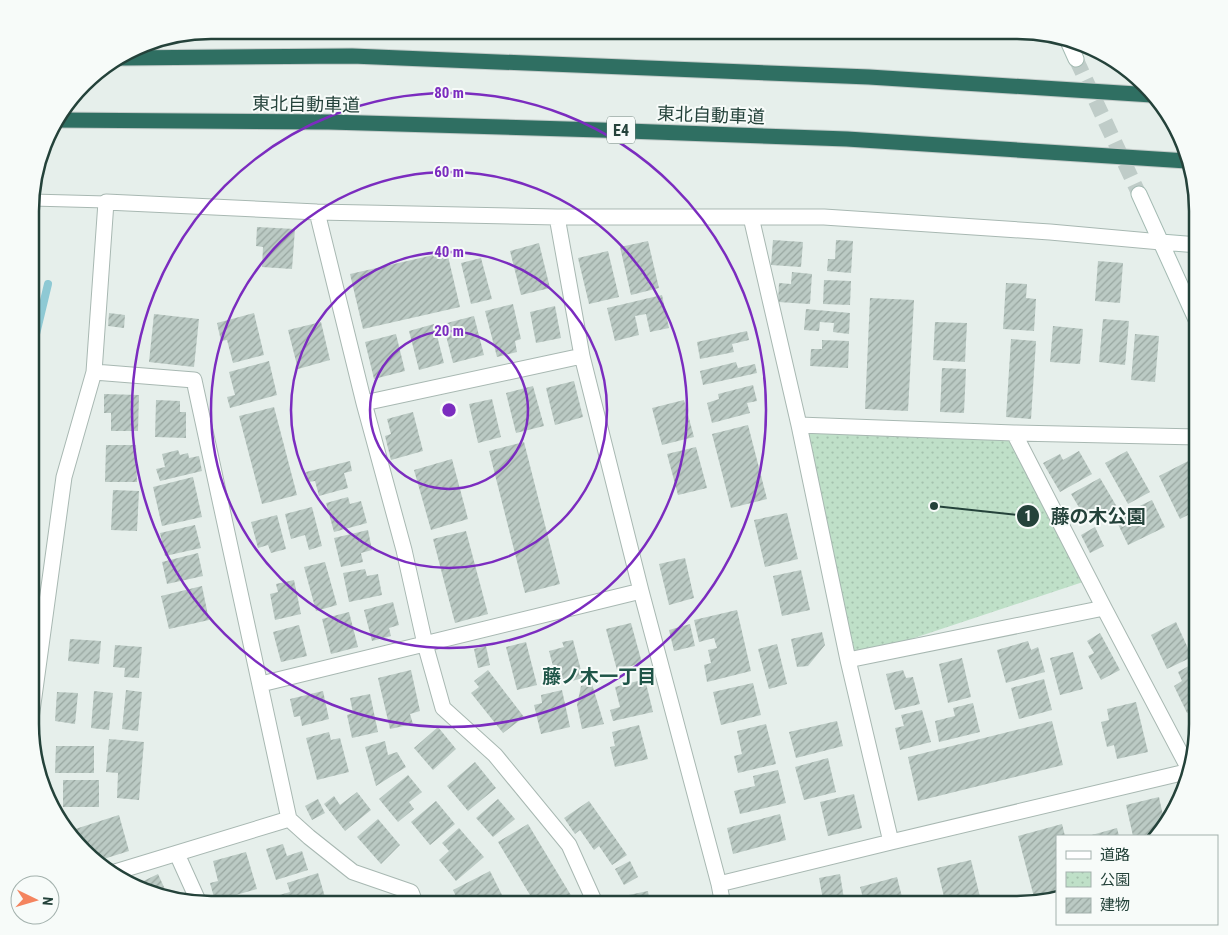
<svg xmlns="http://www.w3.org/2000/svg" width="1228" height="935" viewBox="0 0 1228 935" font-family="'Roboto Condensed','Noto Sans JP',sans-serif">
  <defs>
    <pattern id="park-dots" width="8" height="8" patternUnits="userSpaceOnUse" patternTransform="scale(1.25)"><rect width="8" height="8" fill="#bfe0c8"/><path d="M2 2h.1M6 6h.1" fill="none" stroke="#a4c1ad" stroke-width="1.8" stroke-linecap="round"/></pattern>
    <pattern id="building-hatch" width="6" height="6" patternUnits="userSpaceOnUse" patternTransform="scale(1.25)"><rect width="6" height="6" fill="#bbcac4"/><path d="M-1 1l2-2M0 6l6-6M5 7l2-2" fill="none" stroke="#98a6a0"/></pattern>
  </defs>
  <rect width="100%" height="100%" fill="#e6efeb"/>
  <path fill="url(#park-dots)" d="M799,425L1014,433L1089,580L848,660Z"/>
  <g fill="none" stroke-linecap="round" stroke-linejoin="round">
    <path stroke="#8ec9d4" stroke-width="8" d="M31,355L48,284"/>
  </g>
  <path fill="url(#building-hatch)" d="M257,227L295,229L292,269L262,267L263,247L256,246Z
    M773,240L803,242L801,267L771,265Z
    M836,240L853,241L851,273L827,271L828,259H835Z
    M648,241L659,288L631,295L620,247Z
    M539,243L550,288L521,295L510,251Z
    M608,251L619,297L589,304L578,258Z
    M447,252L460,307L363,329L350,274Z
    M481,258L492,299L471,304L461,263Z
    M1098,261L1123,263L1120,303L1095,301Z
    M792,272L812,274L810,304L778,302L779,283L791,284Z
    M824,280L851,281L850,305L823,304Z
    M1006,283L1027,284L1026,298L1036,299L1034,331L1003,329Z
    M662,295L669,328L650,332L646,314L635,316L639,335L615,341L607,308Z
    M870,298L914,300L908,411L865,409Z
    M513,304L521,339L515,341L517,352L497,357L485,311Z
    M555,306L561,338L536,343L530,312Z
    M806,309L850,313L849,334L833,332L834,323L820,322L819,331L804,330Z
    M109,313L125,315L124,328L108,326Z
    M254,313L264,355L233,363L227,340L221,341L217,323Z
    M154,314L199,319L194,367L149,362Z
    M474,316L484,355L453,363L443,324Z
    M1103,319L1129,321L1125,365L1099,362Z
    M321,322L330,360L298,369L288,330Z
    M935,322L967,323L965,362L933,360Z
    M434,324L444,363L419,370L409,331Z
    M1053,326L1083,329L1080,364L1050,362Z
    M747,331L749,340L732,344L734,352L700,359L697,342Z
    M396,334L405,371L374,379L365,342Z
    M1135,334L1159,336L1155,382L1131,380Z
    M1011,339L1036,341L1031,419L1006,417Z
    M822,340L849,341L848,368L810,366L811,349H822Z
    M269,361L277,395L230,408L227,397L235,395L229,372Z
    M736,362L738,368L755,364L757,373L703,385L700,371Z
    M942,368L966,369L964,413L940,412Z
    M574,381L583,417L555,425L546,388Z
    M753,385L757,401L747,403L750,413L712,423L707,403L719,399L718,394Z
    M533,386L544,426L516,433L506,393Z
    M104,394L139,395L138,431H111V413H104Z
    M492,399L501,437L478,443L469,404Z
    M156,400L180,401V412H186V438L155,437Z
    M684,400L694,437L662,445L652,408Z
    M274,407L297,495L262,504L239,416Z
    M413,412L423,451L391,460L385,436L391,434L387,419Z
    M748,425L767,499L731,508L712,434Z
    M524,442L560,584L525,593L489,451Z
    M106,445H136L137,482H105Z
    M696,447L707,488L678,495L667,454Z
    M178,450L180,455L188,453L189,458L199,456L202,471L160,481L156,469L165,467L162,454Z
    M1079,451L1092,474L1060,492L1043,463L1060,454L1063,460Z
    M1127,451L1150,492L1128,504L1105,463Z
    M1198,456V510L1180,519L1159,476Z
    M452,459L468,519L431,530L414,470Z
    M350,461L352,471L344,473L348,488L319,496L315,481L308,482L306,472Z
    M193,477L202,517L162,526L153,487Z
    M1100,478L1117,507L1094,521L1088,511L1083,514L1071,494Z
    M113,490L139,491L137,531L111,530Z
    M348,497L350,504L361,501L367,523L334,532L326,503Z
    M1152,500L1165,527L1128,545L1115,518Z
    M312,507L322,546L309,550L305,535L291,539L285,514Z
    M787,513L798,559L765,567L754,520Z
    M277,515L286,549L271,553L268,545L258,548L251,522Z
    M195,525L201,548L165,556L160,533Z
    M1095,527L1104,546L1090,553L1081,535Z
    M368,530L372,550L361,553L363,562L341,567L334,538Z
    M466,531L488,614L455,623L433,539Z
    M198,553L203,576L167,584L162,562Z
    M685,558L694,598L669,605L659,564Z
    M325,562L337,605L316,611L304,567Z
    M365,569L367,576L378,574L382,595L349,602L343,573Z
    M801,570L810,610L782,616L773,576Z
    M294,580L301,614L275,620L270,594L278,592L276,584Z
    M202,586L209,620L169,629L161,596Z
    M393,602L399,625L389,628L391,636L372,641L364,610Z
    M737,610L751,671L707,682L704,665L711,663L708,650L717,648L714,638L699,642L694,620Z
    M349,612L358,647L331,654L322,619Z
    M1176,622L1192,657L1167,669L1151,635Z
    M631,623L642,663L617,670L606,629Z
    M690,624L695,646L674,651L669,630Z
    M299,625L307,656L281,662L273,632Z
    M822,632L825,645L808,666L797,667L791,639Z
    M1100,633L1120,670L1101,680L1088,656L1094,653L1087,641Z
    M70,639L101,641L99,664L68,661Z
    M573,640L583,678L558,685L549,651L564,647L562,642Z
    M1028,641L1031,650L1038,647L1045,672L1006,683L997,650Z
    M526,642L537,685L517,690L506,647Z
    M777,644L787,684L769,689L758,649Z
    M115,645L142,647L139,678L124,677L125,668L113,667Z
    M486,646L490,665L478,668L474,649Z
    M1073,652L1083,689L1060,695L1050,658Z
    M962,658L971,697L948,703L939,664Z
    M1194,663L1198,670V708L1187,713L1174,686L1182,681L1178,672Z
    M411,670L420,711L410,714L413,724L390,729L378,678Z
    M488,670L524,717L503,733L471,693L479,687L474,681Z
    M903,670L906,678L913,677L920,704L895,710L886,674Z
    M645,679L653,712L613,721L610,710L620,707L615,687Z
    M1044,679L1052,710L1019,719L1011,688Z
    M753,683L761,715L721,725L713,692Z
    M592,684L604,724L582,729L577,705L581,686Z
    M126,690L142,692L138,731L122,729Z
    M562,690L570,727L541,734L534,705L542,703L541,695Z
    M94,691L113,693L109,730L91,728Z
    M323,691L329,719L302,726L300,716L294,717L290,699Z
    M57,692L78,693L75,724L55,721Z
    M370,694L378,732L352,738L347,715L353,713L350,698Z
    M1136,702L1148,752L1117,759L1114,745L1107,747L1101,722L1109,720L1107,709Z
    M973,703L980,732L939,742L935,721L955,716L953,708Z
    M922,710L931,742L900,750L895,728L904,726L901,715Z
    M837,721L843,746L796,758L789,732Z
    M1052,721L1063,765L918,801L908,757Z
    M766,724L776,764L738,773L734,756L742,754L737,731Z
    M639,725L648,759L615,767L610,747L615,746L612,732Z
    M438,727L456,749L433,770L414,748Z
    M329,732L331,740L340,738L349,772L317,780L306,738Z
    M109,739L144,742L139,800L117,798L118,773L106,772Z
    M385,741L388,755L397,752L406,767L376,786L365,747Z
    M56,746H94V773H55Z
    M828,758L836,792L804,800L795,767Z
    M475,762L496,788L468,811L447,786Z
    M778,770L786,803L740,814L734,791L755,786L753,776Z
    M408,775L422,792L409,802L414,809L398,822L379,799Z
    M63,780H99V807H63Z
    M357,792L371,810L345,831L324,804L334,796L340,805Z
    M854,794L862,828L828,836L820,802Z
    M1159,797L1165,825L1158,836H1133L1126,805Z
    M318,799L325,813L312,820L305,806Z
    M498,799L515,819L493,837L476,818Z
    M436,801L455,824L430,845L411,822Z
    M589,801L627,855L612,865L599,846L594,850L580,830L575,834L564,818Z
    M780,814L786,840L733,854L727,828Z
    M119,815L129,851L94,862L69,831Z
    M378,819L400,845L381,864L357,837Z
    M528,824L575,902L570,905H536L498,842Z
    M1062,824L1065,836H1057V896L1035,901L1018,836Z
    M459,828L484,857L456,881L439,860L449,851L442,843Z
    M1117,828L1119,836H1088Z
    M283,844L287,856L302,851L308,870L276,880L266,849Z
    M246,852L257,889L215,901L210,883L218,881L213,861Z
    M971,860L982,905H946L937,868Z
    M630,861L638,877L624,885L615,869Z
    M490,871L507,905H460L453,890Z
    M318,873L325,897L315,900L317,905H278L276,896L290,892L287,883Z
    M158,874L169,898L142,891L133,886Z
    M840,874L845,905H824L819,878Z
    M897,877L904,905H865L860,887Z
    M648,891L650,905H621L619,897Z
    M262,898L264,905H244V904Z
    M795,898L797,905H779L778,902Z"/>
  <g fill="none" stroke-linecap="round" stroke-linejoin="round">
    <path stroke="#bfccc8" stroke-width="15" stroke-dasharray="15 8" stroke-linecap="butt" d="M1076,59L1139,194"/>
    <g stroke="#a8b8b2" stroke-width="13">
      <path id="lane" d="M32,200L106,202"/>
    </g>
    <g stroke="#a8b8b2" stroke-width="17">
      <path id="street" d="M317,212L364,403L404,550L425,644L443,708L495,755L569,845L596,905
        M557,217L582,356L641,591L719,884L723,905
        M751,217L799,425L848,660L891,842
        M94,372L194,380L289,819L309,837L353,872L411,892L416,905
        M364,403L582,356
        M799,425L1014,433L1198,437
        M1014,433L1104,608L1190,771
        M848,660L1104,608
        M261,684L641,591
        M30,726L64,477L94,372L106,202L317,212L557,217H824L1050,232L1161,242
        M177,854L200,905
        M112,873L289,819
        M719,884L891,842L1190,771"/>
    </g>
    <g stroke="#a4bbb3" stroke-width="17">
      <path id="secondary" d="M1067,39L1076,59
        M1139,194L1198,324
        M1161,242L1198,245"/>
    </g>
    <g stroke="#c2cac8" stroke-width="17">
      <path id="highway" d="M121,58L352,56L869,77L1152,95
        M54,120L329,122L600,130L847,139L1187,161"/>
    </g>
    <use href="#lane" stroke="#fff" stroke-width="11"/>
    <use href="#street" stroke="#fff" stroke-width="15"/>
    <use href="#secondary" stroke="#fff" stroke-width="15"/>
    <use href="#highway" stroke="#2f6f62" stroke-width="15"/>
  </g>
  <g fill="none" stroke="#7b2cbf" stroke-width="2.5">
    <circle cx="449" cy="410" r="79"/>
    <circle cx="449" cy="410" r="158"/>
    <circle cx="449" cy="410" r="238"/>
    <circle cx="449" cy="410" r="317"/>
  </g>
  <g text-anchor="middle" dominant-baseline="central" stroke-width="4" stroke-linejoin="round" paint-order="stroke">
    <rect fill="#f7fbf9" stroke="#637a73" stroke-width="1" x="607" y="116.5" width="28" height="27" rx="4"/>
    <g font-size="16" font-weight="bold" fill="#24423a">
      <text x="621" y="130">E4</text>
    </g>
    <g font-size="18" fill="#24423a" stroke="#f7fbf9">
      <text transform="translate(306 104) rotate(1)">東北自動車道</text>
      <text transform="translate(711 115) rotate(2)">東北自動車道</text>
    </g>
    <g font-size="19" font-weight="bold" fill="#1f5548" stroke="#f7fbf9">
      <text x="599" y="676">藤ノ木一丁目</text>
    </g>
  </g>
  <path d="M0 0H1228V935H0ZM211 39H1017A172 172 0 0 1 1189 211V724A172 172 0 0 1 1017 896H211A172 172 0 0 1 39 724V211A172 172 0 0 1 211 39Z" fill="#f7fbf9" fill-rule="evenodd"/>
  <path fill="none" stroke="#24423a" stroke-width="2.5" d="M211 39H1017A172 172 0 0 1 1189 211V724A172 172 0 0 1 1017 896H211A172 172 0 0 1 39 724V211A172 172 0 0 1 211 39Z"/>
  <circle cx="449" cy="410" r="8" fill="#7b2cbf" stroke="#f7fbf9" stroke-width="2.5"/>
  <g font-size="15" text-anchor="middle" font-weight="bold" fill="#7b2cbf" stroke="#f7fbf9" stroke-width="4" stroke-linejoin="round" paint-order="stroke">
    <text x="449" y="98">80 m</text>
    <text x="449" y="177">60 m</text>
    <text x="449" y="257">40 m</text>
    <text x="449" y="336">20 m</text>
  </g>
  <path fill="none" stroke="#24423a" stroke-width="2" d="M934 506L1028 516"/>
  <g fill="#24423a" stroke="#f7fbf9" stroke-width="2">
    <circle cx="934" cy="506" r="5"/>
    <circle cx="1028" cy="516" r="12"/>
  </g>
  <g font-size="15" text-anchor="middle" font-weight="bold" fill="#fff">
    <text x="1028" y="521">1</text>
  </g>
  <g font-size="19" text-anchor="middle" font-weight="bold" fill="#24423a" stroke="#f7fbf9" stroke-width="4" stroke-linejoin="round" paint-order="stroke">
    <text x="1098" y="523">藤の木公園</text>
  </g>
  <rect x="1056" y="835" width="162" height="90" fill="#f7fbf9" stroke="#a3b1ad"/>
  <rect x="1066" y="851" width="25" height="8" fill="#ffffff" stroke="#a3b1ad"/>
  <text x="1100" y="860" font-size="15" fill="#24423a">道路</text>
  <rect x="1066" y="872" width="25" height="15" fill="url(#park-dots)" stroke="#a3b1ad"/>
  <text x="1100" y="885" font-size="15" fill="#24423a">公園</text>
  <rect x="1066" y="898" width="25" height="15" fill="url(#building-hatch)" stroke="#a3b1ad"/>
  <text x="1100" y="910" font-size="15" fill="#24423a">建物</text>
  <g transform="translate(35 900) rotate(95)"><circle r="24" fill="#f7fbf9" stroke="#a3b1ad"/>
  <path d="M0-4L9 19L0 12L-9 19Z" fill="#f4845f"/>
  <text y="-8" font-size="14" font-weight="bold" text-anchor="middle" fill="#24423a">N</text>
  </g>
</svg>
